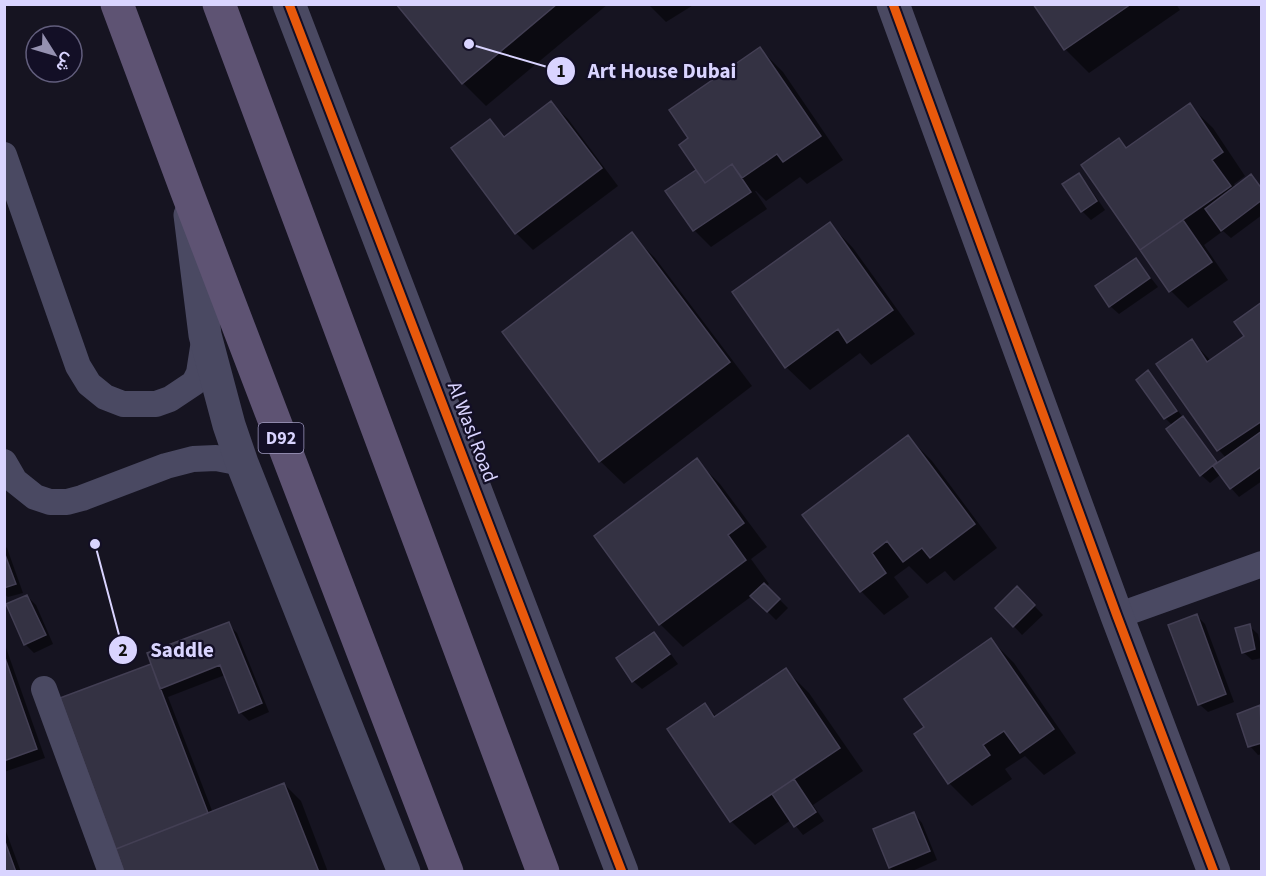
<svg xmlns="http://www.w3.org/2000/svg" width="1266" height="876" viewBox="0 0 1266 876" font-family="'Source Sans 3',Vazirmatn,sans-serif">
  <rect width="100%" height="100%" fill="#161421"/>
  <path fill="#0007" d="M398,4H608L486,106L463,83Z
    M648,4H695L666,22Z
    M1034,4H1176L1180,10L1089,73L1065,49Z
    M760,49L783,72L843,160L807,184L800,177L766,201L756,191H755L767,209L711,247L694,230L667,191L698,170L690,138Z
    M551,103L568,119L618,186L533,250L516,233L453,148L490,121L506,137Z
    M1189,105L1213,128L1245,176L1234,184L1236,187L1251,176L1262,188V215L1231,238L1223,231L1204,245L1228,280L1188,308L1171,291L1083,165L1119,140L1128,149Z
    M1078,175L1087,184L1105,210L1091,220L1082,211Z
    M830,224L853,248L915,334L871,365L860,353L810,390L786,367Z
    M631,234L655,258L752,386L624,484L600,461Z
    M1136,260L1144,269L1158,287L1119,314L1110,306Z
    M1262,304V481L1239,497L1231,488L1221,474L1210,483L1201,475L1173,426L1165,418L1138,380L1148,372L1156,381L1184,419L1191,427L1219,463L1226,458L1219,450L1158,364L1192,341L1211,361L1246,336Z
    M908,437L932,461L997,548L954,581L945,571L927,584L909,566L894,577L909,597L884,615L861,591L804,515Z
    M696,460L720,484L767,547L751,559L769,584L766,586L788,608L776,620L752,596L683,647L660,624Z
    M4,545L7,548L23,593L8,597L4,594Z
    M1017,588L1043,615L1022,635L997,608Z
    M27,596L36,605L53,644L34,653L25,644Z
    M1197,616L1205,624L1234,702L1208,712L1199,704Z
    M228,624L237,633L269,712L249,721L240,712L225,675L168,697L213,813L284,784L301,801L328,872H126L153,664Z
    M1249,626L1258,634L1262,650V658L1252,660L1243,652Z
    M653,634L662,642L678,664L642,689L633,681Z
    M991,640L1014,663L1076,753L1044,775L1025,756L1005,769L1012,779L972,806L949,783L926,728Z
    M4,642L45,758L4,772Z
    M786,670L809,693L863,771L813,805L824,821L803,835L791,820L755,845L731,821L669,729L705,705L717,717Z
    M1260,707L1262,709V754L1258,755L1250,746Z
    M914,814L922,823L937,860L910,872H894L890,868L875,830Z
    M4,826L21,872H4Z"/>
  <path fill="#343243" stroke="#433f54" stroke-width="1.5" d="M396,4H557L462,84Z
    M1033,4H1131L1064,50Z
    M760,47L821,136L783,162L777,154L742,178L732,164L705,183L679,145L688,138L669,110Z
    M551,101L602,168L515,234L451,148L490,119L504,137Z
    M1190,103L1223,152L1212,160L1231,186L1140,250L1081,165L1119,138L1126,148Z
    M732,164L751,192L693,231L665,191L696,170L705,183Z
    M1079,173L1097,201L1081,212L1062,184Z
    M1251,174L1262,189V200L1221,231L1205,209Z
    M1183,220L1212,262L1169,292L1140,250Z
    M830,222L893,310L847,343L838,329L785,368L732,292Z
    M632,232L730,362L599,462L502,332Z
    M1136,258L1150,278L1109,307L1095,286Z
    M1262,302V421L1217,451L1156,364L1192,339L1207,362L1244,336L1234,322Z
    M1148,370L1177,411L1164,419L1136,380Z
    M1183,416L1217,462L1200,476L1166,429Z
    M1262,431V466L1230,489L1213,466Z
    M908,435L975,524L930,558L922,548L903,562L887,541L872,553L886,573L860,592L802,515Z
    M697,458L744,523L728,535L746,560L659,625L594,536Z
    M4,552L16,584L4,588Z
    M764,583L780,599L767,612L750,596Z
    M1017,586L1035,605L1013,627L995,608Z
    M27,595L46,635L24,645L6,604Z
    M1197,614L1226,694L1198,705L1168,625Z
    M229,622L262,703L239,713L220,665L160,689L147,653Z
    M1250,624L1255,649L1242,653L1235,628Z
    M654,632L670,654L632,682L616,658Z
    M991,638L1054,729L1020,753L1004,731L983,745L990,755L948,784L914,734L924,727L904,699Z
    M4,655L37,749L4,761Z
    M151,664L208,813L116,849L60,698Z
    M786,668L840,748L730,822L667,729L705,703L714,717Z
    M1260,705L1262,743L1248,747L1237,714Z
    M794,779L816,812L794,827L772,794Z
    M284,783L319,872H124L116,849Z
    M914,812L930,851L889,868L873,829Z
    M4,839L16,872H4Z"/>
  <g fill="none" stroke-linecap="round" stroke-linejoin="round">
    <path stroke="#4a4962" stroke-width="26" d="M4,155L78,366L89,384L105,397L123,404H156L170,399L194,383L199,373L204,341
      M4,462L15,481L35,497L50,502H67L82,498L166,466L193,459L216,458L242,463
      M1117,616L1262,564
      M44,689L111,872"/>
    <path stroke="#4a4962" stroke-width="33" d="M289,4L622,872
      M893,4L1117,616L1214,872
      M190,215L205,335L229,425L242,463L404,872"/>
    <path stroke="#5e5373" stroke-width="33" d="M117,4L187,192L447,872
      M219,4L543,872"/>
    <g stroke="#130f26" stroke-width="13">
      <path id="cycleway" d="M289,4L622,872
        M893,4L1117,616L1214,872"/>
    </g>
    <use href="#cycleway" stroke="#e8590c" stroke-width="9"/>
  </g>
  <g text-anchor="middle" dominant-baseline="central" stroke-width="4.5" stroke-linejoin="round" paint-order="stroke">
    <rect fill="#130f26" stroke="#9e99be" stroke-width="1.5" x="258.5" y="423" width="45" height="30" rx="4.5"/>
    <g font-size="18" font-weight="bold" fill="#d9d4ff">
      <text x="281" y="438">D92</text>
    </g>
    <g font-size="20" fill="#d9d4ff" stroke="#130f26">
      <text transform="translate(472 432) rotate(69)">Al Wasl Road</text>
    </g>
  </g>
  <path fill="none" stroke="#d9d4ff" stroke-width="2" d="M469 44L561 71M95 544L123 650"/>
  <g fill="#d9d4ff" stroke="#130f26" stroke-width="2">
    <circle cx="469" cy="44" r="6"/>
    <circle cx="95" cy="544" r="6"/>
    <circle cx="561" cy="71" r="15"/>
    <circle cx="123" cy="650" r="15"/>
  </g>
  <g font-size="18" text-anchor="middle" font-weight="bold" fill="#111">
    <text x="561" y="77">1</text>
    <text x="123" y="656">2</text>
  </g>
  <g font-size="21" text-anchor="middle" font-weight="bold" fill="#d9d4ff" stroke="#130f26" stroke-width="4.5" stroke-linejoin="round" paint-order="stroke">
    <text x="662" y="78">Art House Dubai</text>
    <text x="182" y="657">Saddle</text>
  </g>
  <rect width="1266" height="876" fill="none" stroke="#d9d4ff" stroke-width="12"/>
  <g transform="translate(54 54) rotate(127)"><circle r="28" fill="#130f26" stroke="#625e7d" stroke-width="1.5"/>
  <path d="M0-4.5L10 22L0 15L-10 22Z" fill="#9591b1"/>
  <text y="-9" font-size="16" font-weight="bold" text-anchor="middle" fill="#d9d4ff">ش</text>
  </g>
</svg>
